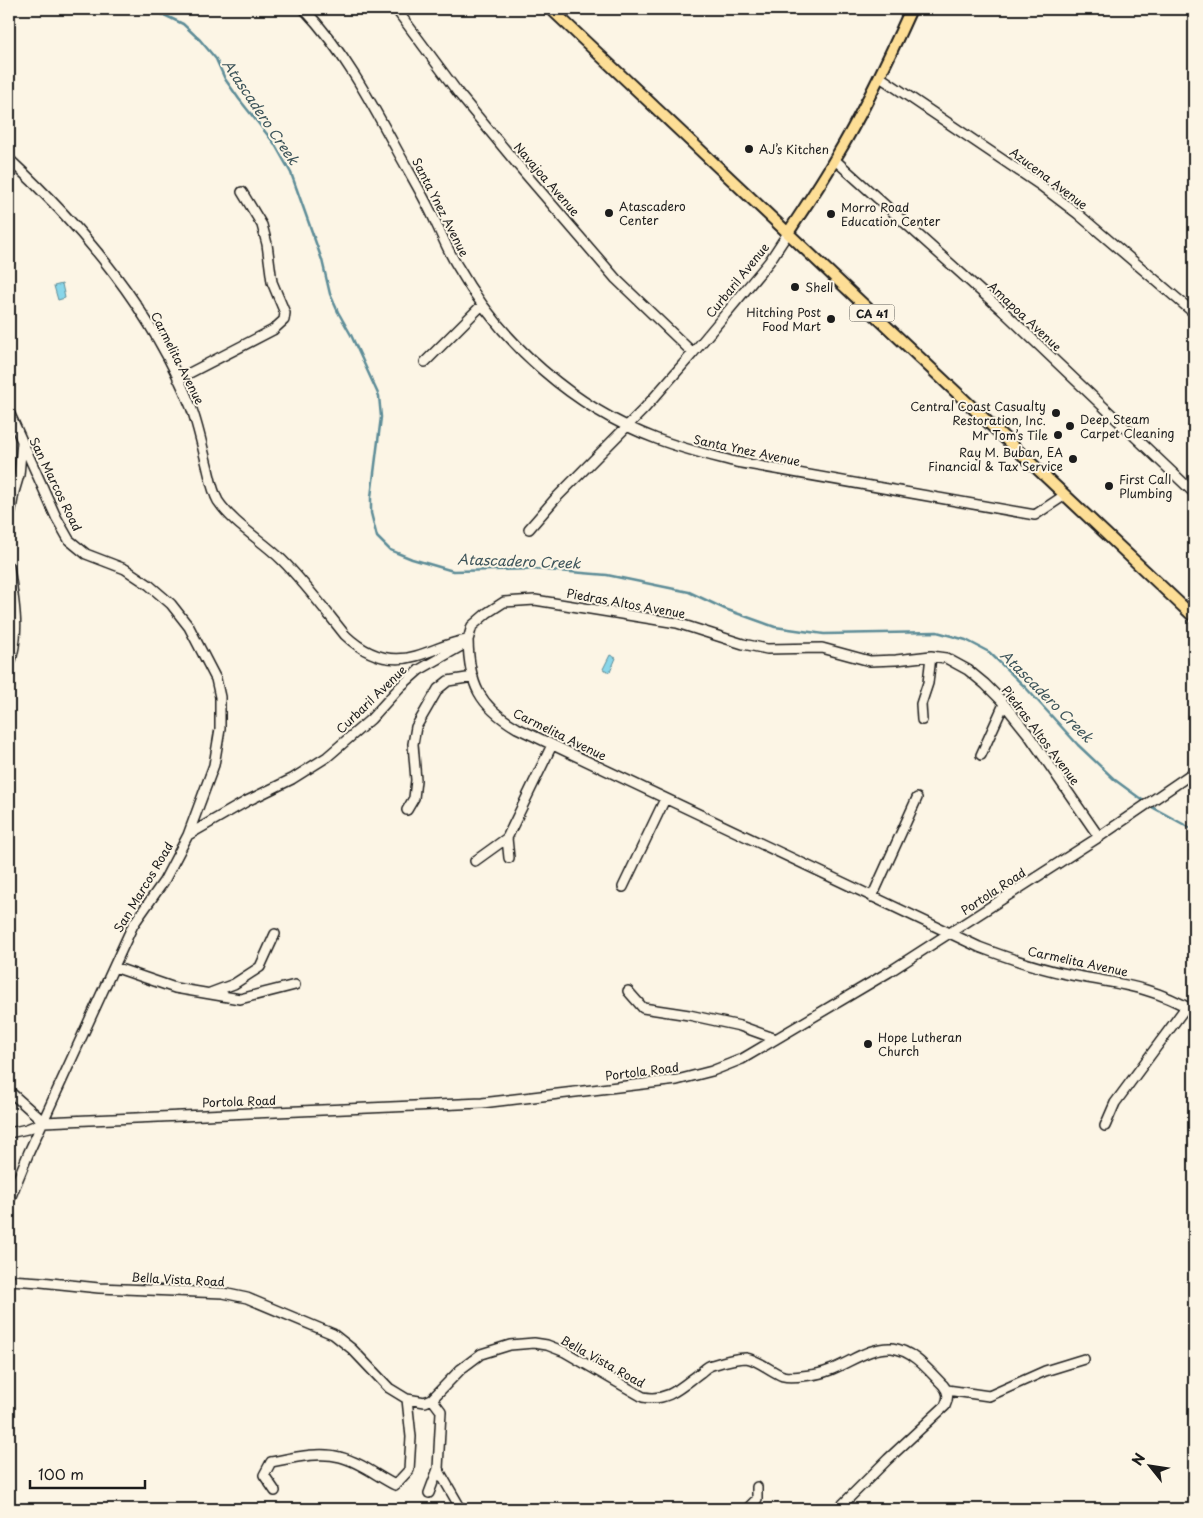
<svg xmlns="http://www.w3.org/2000/svg" width="1203" height="1518" viewBox="0 0 1203 1518" font-family="'Playpen Sans',sans-serif">
  <rect width="100%" height="100%" fill="#fcf5e5"/>
  <filter id="ink" filterUnits="userSpaceOnUse"><feTurbulence type="fractalNoise" baseFrequency=".02" numOctaves="2"/><feDisplacementMap in="SourceGraphic" scale="10" xChannelSelector="R" yChannelSelector="G"/><feConvolveMatrix kernelMatrix="1 2 1 2 8 2 1 2 1" color-interpolation-filters="sRGB"/></filter>
  <g filter="url(#ink)">
    <path fill="#89d6e9" stroke="#5d8c97" d="M62,284L65,298L58,300L54,286Z
      M610,655L616,658L610,672L603,669Z"/>
    <g fill="none" stroke-linecap="round" stroke-linejoin="round">
      <path stroke="#5d8c97" stroke-width="2.5" d="M147,9L160,13L183,24L200,40L216,59L225,79L239,99L274,143L291,173L322,260L330,294L338,312L351,335L379,396L381,417L371,497V513L377,537L390,550L412,559L453,571L534,569L607,575L689,592L725,609L775,627L824,634L937,632L966,640L989,652L1026,688L1078,745L1115,780L1145,802
        M1150,806L1194,830"/>
      <g stroke="#1c1c1c" stroke-width="12">
        <path id="minor" d="M304,9C343,50 370,100 397,150C410,174 425,198 436,223C443,238 449,253 458,267C501,343 574,408 657,439C683,449 709,455 736,462L1035,515L1065,495
          M396,9L459,94L517,164L616,279L693,353
          M880,77L1040,185L1078,214L1194,313
          M9,159C84,229 152,310 191,407C198,425 202,446 207,465C210,477 212,490 218,501C234,525 262,540 282,560C305,583 325,610 345,635C365,654 389,664 416,656C434,651 449,642 468,640C469,684 479,706 517,728L979,947C1008,958 1037,968 1067,974C1116,984 1150,985 1194,1011
          M835,160L1004,312L1194,493
          M425,362L482,305
          M178,379L273,330L284,320L285,313L272,282L267,244L262,225L242,192
          M9,412L56,517L69,540L86,554L125,569L149,585L171,604L189,627L216,679L220,697V729L214,765L188,835L164,881L133,925L29,1152L9,1201
          M9,521L14,492L19,475L22,442
          M529,529L555,499L644,409L693,353L769,262L788,233
          M9,567C14,603 21,631 9,667
          M922,720L921,704L928,683L931,656
          M981,755L1004,704
          M407,810L414,798L416,780L413,744L416,727L438,689L448,681L473,677
          M188,835L247,801L292,779L327,757L371,719L400,687L419,670L463,645L468,640L472,626L487,613L504,602L535,600L677,623L743,644L767,649L822,648L870,661L896,660L931,656L946,658L968,670L985,684L1000,699L1028,734L1099,837
          M507,838L509,858
          M475,861L507,838L552,745
          M623,887L665,799
          M872,897L917,798
          M114,967L175,988L240,999L295,985
          M628,991L643,1008L689,1015L740,1026L776,1039
          M210,993L234,984L260,967L275,934
          M9,1091L44,1122
          M1105,1126L1115,1103L1186,1007
          M9,1133L27,1129L44,1122L482,1103L677,1080L712,1071L742,1059L889,972L1099,837L1194,772
          M9,1280L41,1282L99,1288L223,1293L247,1298L333,1334L352,1349L389,1388L407,1399L425,1402L432,1399L461,1369L481,1354L510,1345L534,1343L547,1345L565,1352L643,1397C668,1402 681,1387 700,1373C704,1370 707,1366 712,1365C722,1362 736,1358 746,1358C757,1359 772,1372 783,1376C791,1378 802,1376 810,1375C839,1373 864,1346 892,1348C914,1351 928,1370 943,1385C949,1392 949,1398 945,1406L888,1459L838,1509
          M947,1390L989,1396L1045,1371L1084,1359
          M438,1469L461,1509
          M275,1491L264,1475L271,1462C292,1458 319,1451 340,1457C360,1462 377,1476 395,1485L409,1470L411,1437L407,1399
          M429,1493L438,1469L441,1411L432,1399
          M747,1509L757,1499V1487"/>
      </g>
      <g stroke="#1c1c1c" stroke-width="14">
        <path id="major" d="M551,9L1194,617
          M788,233C804,208 821,184 835,159C864,111 888,60 911,9"/>
      </g>
      <use href="#minor" stroke="#fcf5e5" stroke-width="9"/>
      <use href="#major" stroke="#fdde96" stroke-width="10"/>
    </g>
  </g>
  <g fill="#1c1c1c" stroke="#fcf5e5" stroke-width="2">
    <circle cx="749" cy="149" r="5"/>
    <circle cx="609" cy="213" r="5"/>
    <circle cx="831" cy="214" r="5"/>
    <circle cx="795" cy="287" r="5"/>
    <circle cx="831" cy="319" r="5"/>
    <circle cx="1056" cy="413" r="5"/>
    <circle cx="1070" cy="426" r="5"/>
    <circle cx="1058" cy="435" r="5"/>
    <circle cx="1073" cy="459" r="5"/>
    <circle cx="1109" cy="486" r="5"/>
    <circle cx="868" cy="1044" r="5"/>
  </g>
  <g text-anchor="middle" dominant-baseline="central" stroke-width="4" stroke-linejoin="round" paint-order="stroke">
    <rect fill="#fcf5e5" stroke="#5f5d58" stroke-width="1" x="849.5" y="304.5" width="45" height="17" rx="4"/>
    <g font-size="11" font-weight="bold" fill="#1c1c1c">
      <text x="872" y="313">CA 41</text>
    </g>
    <g font-size="12" fill="#1c1c1c" stroke="#fcf5e5" text-anchor="start">
      <text x="759" y="149">AJ’s Kitchen</text>
      <text x="619" y="206">Atascadero<tspan x="619" dy="14">Center</tspan></text>
      <text x="841" y="207">Morro Road<tspan x="841" dy="14">Education Center</tspan></text>
      <text x="805" y="287">Shell</text>
      <text x="821" y="312" text-anchor="end">Hitching Post<tspan x="821" dy="14">Food Mart</tspan></text>
      <text x="1046" y="406" text-anchor="end">Central Coast Casualty<tspan x="1046" dy="14">Restoration, Inc.</tspan></text>
      <text x="1080" y="419">Deep Steam<tspan x="1080" dy="14">Carpet Cleaning</tspan></text>
      <text x="1048" y="435" text-anchor="end">Mr Tom’s Tile</text>
      <text x="1063" y="452" text-anchor="end">Ray M. Buban, EA<tspan x="1063" dy="14">Financial &amp; Tax Service</tspan></text>
      <text x="1119" y="479">First Call<tspan x="1119" dy="14">Plumbing</tspan></text>
      <text x="878" y="1037">Hope Lutheran<tspan x="878" dy="14">Church</tspan></text>
    </g>
    <g font-size="12" fill="#1c1c1c" stroke="#fcf5e5">
      <text transform="translate(1049 178) rotate(37)">Azucena Avenue</text>
      <text transform="translate(547 179) rotate(49)">Navajoa Avenue</text>
      <text transform="translate(441 207) rotate(63)">Santa Ynez Avenue</text>
      <text transform="translate(737 280) rotate(-51)">Curbaril Avenue</text>
      <text transform="translate(1025 316) rotate(43)">Amapoa Avenue</text>
      <text transform="translate(178 358) rotate(63)">Carmelita Avenue</text>
      <text transform="translate(747 450) rotate(12)">Santa Ynez Avenue</text>
      <text transform="translate(56 484) rotate(64)">San Marcos Road</text>
      <text transform="translate(626 603) rotate(10)">Piedras Altos Avenue</text>
      <text transform="translate(371 699) rotate(-44)">Curbaril Avenue</text>
      <text transform="translate(560 734) rotate(26)">Carmelita Avenue</text>
      <text transform="translate(1041 735) rotate(53)">Piedras Altos Avenue</text>
      <text transform="translate(143 887) rotate(-59)">San Marcos Road</text>
      <text transform="translate(993 891) rotate(-33)">Portola Road</text>
      <text transform="translate(1078 961) rotate(12)">Carmelita Avenue</text>
      <text transform="translate(642 1071) rotate(-7)">Portola Road</text>
      <text transform="translate(239 1101) rotate(-2)">Portola Road</text>
      <text transform="translate(178 1279) rotate(3)">Bella Vista Road</text>
      <text transform="translate(603 1361) rotate(29)">Bella Vista Road</text>
    </g>
    <g font-size="14" font-style="italic" fill="#3d545a" stroke="#fcf5e5">
      <text transform="translate(261 112) rotate(56)">Atascadero Creek</text>
      <text transform="translate(519 561) rotate(2)">Atascadero Creek</text>
      <text transform="translate(1047 696) rotate(45)">Atascadero Creek</text>
    </g>
  </g>
  <rect width="1203" height="1518" fill="none" stroke="#fcf5e5" stroke-width="30"/>
  <rect x="15" y="15" width="1173" height="1488" fill="none" stroke="#1c1c1c" stroke-width="2" filter="url(#ink)"/>
  <g transform="translate(1150 1466) rotate(300)" stroke="#fcf5e5" stroke-width="4" paint-order="stroke">
  <path d="M0-4L9 19L0 12L-9 19Z" fill="#1c1c1c"/>
  <text y="-8" font-size="14" font-weight="bold" text-anchor="middle" fill="#1c1c1c">N</text>
  </g>
  <path d="M30 1480v8h115v-8" fill="none" stroke="#1c1c1c" stroke-width="2.5"/>
  <text x="38" y="1480" font-size="15" fill="#1c1c1c" stroke="#fcf5e5" stroke-width="4" paint-order="stroke">100 m</text>
</svg>
